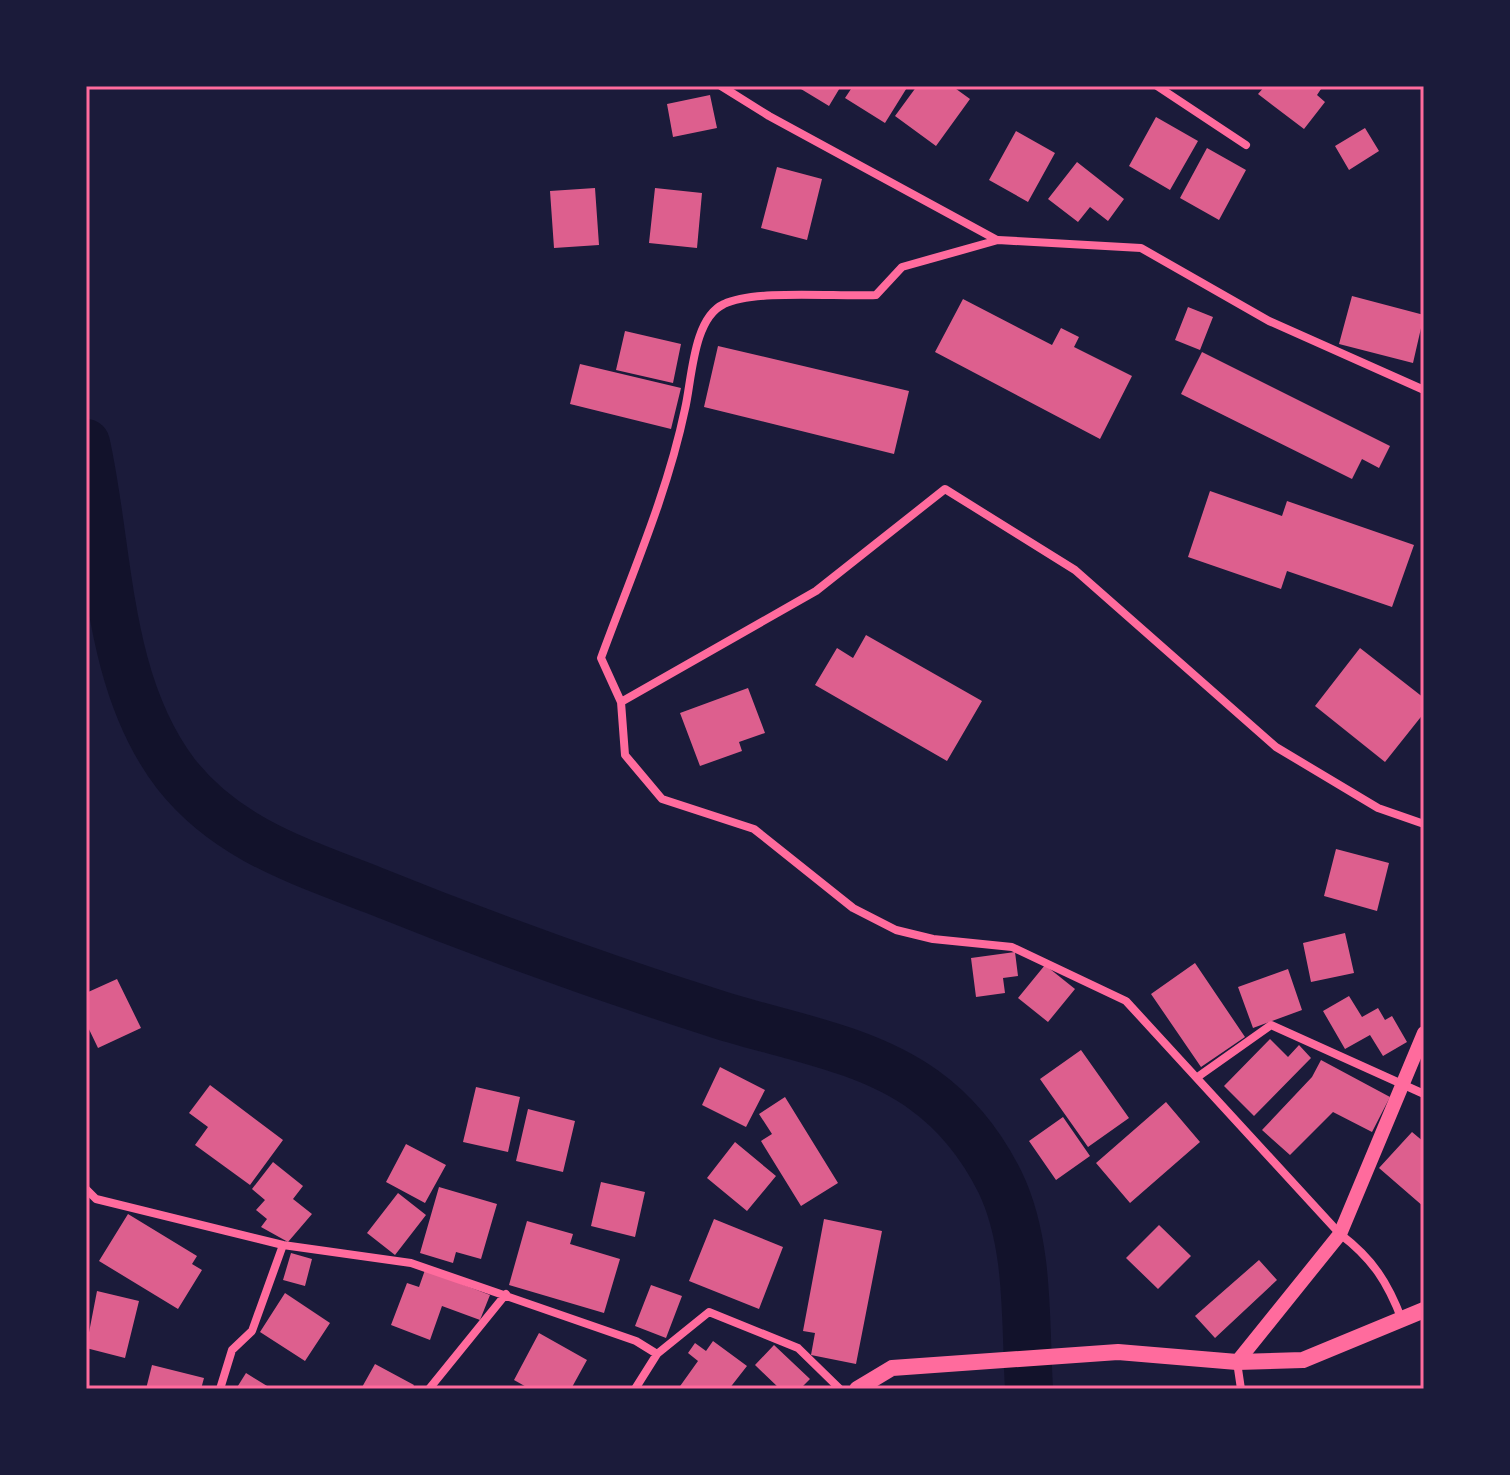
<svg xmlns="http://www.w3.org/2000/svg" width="1510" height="1475" viewBox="0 0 1510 1475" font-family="'Public Sans',sans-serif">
  <rect width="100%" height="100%" fill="#1b1b3a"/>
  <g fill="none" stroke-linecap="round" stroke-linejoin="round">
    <path stroke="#12122b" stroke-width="48" d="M86,443C110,551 105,681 176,774C227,839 299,861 373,890C487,936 603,978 720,1015C787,1036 866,1048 924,1090C956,1113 982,1146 1000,1182C1030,1244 1025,1322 1029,1389"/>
  </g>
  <path fill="#dd5f8e" d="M796,86H841L829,106Z
    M853,86H908L885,123L845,98Z
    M917,86H952L970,99L936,146L895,116Z
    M1265,86H1323L1317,95L1325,102L1304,129L1258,94Z
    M710,95L717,128L673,137L667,104Z
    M1156,117L1198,141L1170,190L1129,166Z
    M1365,128L1379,151L1349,170L1335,146Z
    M1016,131L1055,153L1028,202L989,180Z
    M1207,148L1246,170L1219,220L1180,198Z
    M1077,162L1124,199L1108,221L1090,207L1078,222L1048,199Z
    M777,167L822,179L807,240L761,228Z
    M595,188L599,245L554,248L550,191Z
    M655,188L702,193L697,248L649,243Z
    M1352,296L1424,315L1413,363L1339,344Z
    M963,299L1052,345L1061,328L1079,337L1074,347L1132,376L1100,439L935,352Z
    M1188,307L1213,317L1200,350L1175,340Z
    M625,331L681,344L673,383L616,370Z
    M718,346L909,391L894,454L704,407Z
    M1202,352L1390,446L1379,468L1362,459L1352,479L1181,394Z
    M580,364L681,388L671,429L570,404Z
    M1210,491L1282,516L1287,501L1414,545L1392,607L1287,571L1281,589L1188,557Z
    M866,635L982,701L947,761L815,685L837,648L853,658Z
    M1360,648L1424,698V713L1385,762L1315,706Z
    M748,688L765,733L739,742L742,751L700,766L680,713Z
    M1336,849L1389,863L1377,911L1324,896Z
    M1345,933L1354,973L1311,982L1303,943Z
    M1015,952L1018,976L1003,978L1005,993L976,997L971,958Z
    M1195,963L1245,1037L1201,1067L1151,994Z
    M1045,965L1075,989L1048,1022L1018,998Z
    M1288,969L1302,1010L1253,1028L1238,987Z
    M117,979L141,1028L98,1048L86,1023V993Z
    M1349,996L1362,1017L1378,1008L1385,1020L1392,1016L1407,1042L1383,1056L1370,1035L1345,1049L1323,1011Z
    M1270,1039L1288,1057L1299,1045L1311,1058L1254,1116L1224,1086Z
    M1081,1050L1129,1118L1088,1147L1040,1079Z
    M1321,1060L1390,1097L1372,1132L1333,1112L1290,1155L1262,1130L1312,1077Z
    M720,1067L765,1090L746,1127L702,1105Z
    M210,1085L283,1140L250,1185L195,1145L208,1127L189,1113Z
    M476,1087L520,1097L508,1152L463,1142Z
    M785,1097L838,1183L801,1206L761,1141L772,1134L759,1114Z
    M1166,1102L1200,1142L1130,1203L1096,1163Z
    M528,1109L575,1121L563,1172L516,1161Z
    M1063,1117L1090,1156L1056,1180L1029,1141Z
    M1412,1132L1424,1142V1207L1379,1168Z
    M735,1142L776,1176L747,1211L707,1178Z
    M406,1144L446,1165L425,1203L386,1182Z
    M273,1162L303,1186L293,1199L312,1214L288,1242L261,1227L267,1219L256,1210L265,1200L252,1189Z
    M601,1182L645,1192L635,1237L591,1226Z
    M439,1187L497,1204L481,1259L456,1252L453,1263L420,1253Z
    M398,1193L426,1215L395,1255L367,1233Z
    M128,1214L197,1256L192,1264L202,1270L178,1309L99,1261Z
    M714,1219L783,1247L759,1309L689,1281Z
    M824,1219L882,1231L856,1364L811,1355L815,1333L803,1331Z
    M527,1221L573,1234L570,1244L620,1259L604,1313L509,1285Z
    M1159,1225L1191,1256L1158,1289L1126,1258Z
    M291,1253L312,1259L305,1286L283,1280Z
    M1259,1260L1277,1280L1215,1338L1195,1316Z
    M425,1270L490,1295L480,1320L442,1306L430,1340L391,1325L407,1283L419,1287Z
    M651,1285L682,1296L666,1338L635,1326Z
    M97,1291L139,1301L125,1358L86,1348Z
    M285,1293L330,1323L305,1361L260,1332Z
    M539,1333L587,1360L571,1389H530L514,1380Z
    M713,1341L747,1366L729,1389H678L698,1361L688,1353L695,1343L706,1351Z
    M774,1345L810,1379L800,1389H780L755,1365Z
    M375,1364L414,1385L412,1389H361Z
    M152,1365L204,1378L201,1389H146Z
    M246,1373L272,1389H236Z"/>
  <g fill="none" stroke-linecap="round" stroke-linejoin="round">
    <path stroke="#ff6b9d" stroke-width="8" d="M721,86L769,116L997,240
      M1157,86L1246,145
      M621,702L816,591L945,489L1075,570L1276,747L1378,808L1424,824
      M1199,1076L1271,1025L1424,1094
      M86,1189L96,1199L283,1245L411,1263L636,1341L657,1354
      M1402,1320C1388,1283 1373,1259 1340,1234L1126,1001L1012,947L933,939L896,930L853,908L754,829L662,799L625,755L621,702L601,658C631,576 667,495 685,409C692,379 693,318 724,304C755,289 838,297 876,295L902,267L998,240L1141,248L1269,321L1424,390
      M1237,1362L1241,1389
      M220,1389L232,1350L252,1331L283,1245
      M429,1389L506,1294
      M635,1389L657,1354L709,1312L798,1348L840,1389"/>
    <path stroke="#ff6b9d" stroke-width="14" d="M1237,1362L1340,1234L1424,1033"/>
    <path stroke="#ff6b9d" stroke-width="16" d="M857,1389L892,1368L1118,1352L1237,1362L1303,1360L1424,1310"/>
  </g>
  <rect width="1510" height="1475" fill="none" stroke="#1b1b3a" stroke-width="176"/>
  <rect x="88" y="88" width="1334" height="1299" fill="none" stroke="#ff6b9d" stroke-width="3"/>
</svg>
